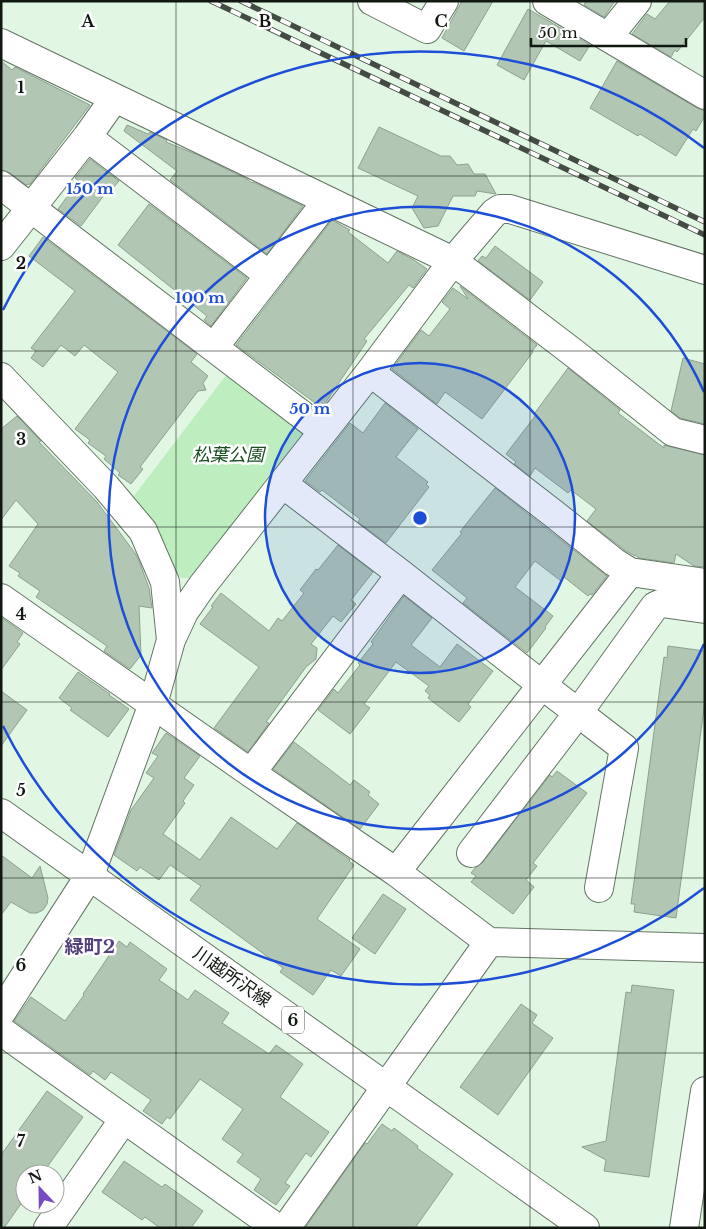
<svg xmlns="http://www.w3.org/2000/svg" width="706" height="1229" viewBox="0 0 706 1229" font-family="'Libre Baskerville','Noto Sans JP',serif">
  <rect width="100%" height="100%" fill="#e2f7e3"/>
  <path fill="#beeec0" d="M227,374L307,436L191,578H182L175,573L167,548L158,532L151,519L133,497Z"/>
  <path fill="#b2c7b3" stroke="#8da18e" d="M462,1H493L464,51L442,38Z
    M586,1H615L604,17L584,5Z
    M670,1H705V17L677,52L675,50L671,57L632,34L647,14L655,19Z
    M528,9L590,45L580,61L546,41L524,80L497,65Z
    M1,61L12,70L15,67L90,105L30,184L26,185L10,173L1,170Z
    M617,61L697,108L705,111V116L696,131L693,129L676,156L640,134L638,136L590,108Z
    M127,125L148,134L150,132L167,140L166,142L198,155L247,179L252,183L253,182L303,206L267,254L170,180L177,171L124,131Z
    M379,127L441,156H450L457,165L468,164L474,174H485L496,194L477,191L475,196H453L438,226L424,228L412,208L418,196L358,168Z
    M90,159L119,181L113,188L110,187L81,226L58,209L79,181L75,178Z
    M149,204L247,278L211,326L204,320L207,316L118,245Z
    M332,220L350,230L348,232L388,263L397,251L414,260L427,269L413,288L409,285L364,339L367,341L322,408L236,345Z
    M43,237L197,354L191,362L208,376L203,383L206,390L198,391L140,467L143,469L131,484L118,475L120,473L104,459L106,456L88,443L90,440L75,429L118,372L84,345L75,356L61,345L43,367L31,358L36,351L31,348L75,291L29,256Z
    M495,246L543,282L530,300L478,261L482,256L486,258Z
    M460,286L537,345L532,351L533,352L482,419L445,392L437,404L392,369L421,330L429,336L450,309L442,302L453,288L468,299Z
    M683,358L705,364V424L680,418L671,411Z
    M568,368L620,410L618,413L664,448V445L705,455V567L694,566L676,554L674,563L639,558L635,555V556L623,549L587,521L596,509L571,490L568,493L535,468L530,476L514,464L516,462L506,454L536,415L534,414Z
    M385,403L418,429L396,457L428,482L426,484L429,487L386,543L358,522L360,519L322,490L320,492L305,481L350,423L363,433Z
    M17,416L41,441L39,442L97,502L135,553L139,561L149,588L152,608L139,606L141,655L130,669L104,651L107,646L36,597L40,591L18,576L20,573L9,566L38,524L16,500L1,520V429Z
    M495,488L607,576L592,595L590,594L588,596L564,577L561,581L535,561L515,587L553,616L545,627L546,628L527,653L463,603L467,598L432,570L462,533L460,532L474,514Z
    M338,545L373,572L351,600L356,604L341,622L333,616L311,644L317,648L316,659L306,667L266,722L269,723L248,752L214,728L259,667L200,624L213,607L211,606L221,593L269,631L278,618L282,621L304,593L300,590L316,569L318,570Z
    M404,596L432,618L411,645L440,667L457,644L493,671L468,704L471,707L459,722L428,698L430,695L425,691L429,686L396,662L364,704L370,708L350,734L318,710L334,689L338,693L360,665L358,663L373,644L371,642Z
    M1,617L23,633L17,642L20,644L1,670Z
    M668,646L705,651V701L676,918L634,912L635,904H631L664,657L667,658Z
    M78,672L110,694L109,695L129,709L108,737L70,710L72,708L59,698Z
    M1,691L27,710L1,746Z
    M166,733L200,756L184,778L194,785L183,801L185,803L163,834L200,860L231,817L277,849L297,823L350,860L349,861L354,865L317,919L360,949L341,976L331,970L313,995L280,972L283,968L190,900L201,886L170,865L159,880L140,867L137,871L114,855L131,810L154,778L146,773L158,756L152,753Z
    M294,742L350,785L354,780L370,792L368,795L379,804L360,829L273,769Z
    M557,771L587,793L533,863L537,866L526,880L534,887L513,914L471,882L476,876L471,873L475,868L483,862L550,775L552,777Z
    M1,855L32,878L40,866L48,898L47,904L43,910L37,913H30L11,902L1,915Z
    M383,894L406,909L375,954L352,938Z
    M119,941L127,947L130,942L167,969L159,980L188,1000L195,990L229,1013L222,1023L269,1054L276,1045L303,1064L280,1097L329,1132L311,1157L306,1153L285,1183L290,1186L276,1205L254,1190L261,1179L237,1162L243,1154L222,1139L243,1109L200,1079L170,1119L167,1117L162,1124L143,1111L151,1100L111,1072L105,1080L93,1071L90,1075L14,1021L31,997L65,1021L84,995L83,994Z
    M632,985L674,990L649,1177L604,1171L606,1160L582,1147L606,1141L626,992L631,993Z
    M521,1004L537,1015L532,1023L553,1038L498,1115L460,1087Z
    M47,1091L83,1117L42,1174H25V1198L4,1228H1V1155Z
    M382,1124L392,1131L394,1128L418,1146L417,1148L453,1174L415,1228H305L365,1143L367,1144Z
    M124,1161L162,1187L165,1184L203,1211L191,1228H160L145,1217L142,1220L102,1192Z"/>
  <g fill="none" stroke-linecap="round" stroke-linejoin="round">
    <g stroke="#637664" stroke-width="30">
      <path id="minor" d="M372,1L427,29L444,1
        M547,1L705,95
        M608,37L637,1
        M1,43L453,261L575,354L673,432L705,440
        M87,137L269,275
        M1,185L323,431
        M1,246L87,137L114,99
        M214,347L327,201
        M370,372L554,514L614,562L630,572L705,583
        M1,377L106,487L143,531L165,582L171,640L153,704L90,875L1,1013
        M283,484L401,574L542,685L624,748L599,888
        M1,598L251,773L396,872L489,942L705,948
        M171,640L184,612L202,586L370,372L453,261L494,213L500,209H510L705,270
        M251,773L401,574
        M471,853L578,713L655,606L662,603L705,609
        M396,872L630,572
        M1,1031L277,1228
        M48,1228L124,1119
        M286,1228L489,942
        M684,1228L705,1091"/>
    </g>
    <g stroke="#637664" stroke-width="30">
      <path id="major" d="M1,813L585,1228"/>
    </g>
    <use href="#minor" stroke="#fff" stroke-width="28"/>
    <use href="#major" stroke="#fff" stroke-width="28"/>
    <g stroke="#424c42" stroke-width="5.5">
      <path id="rail" d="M211,1L705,235
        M241,1L705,222"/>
    </g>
    <use href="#rail" stroke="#fefefe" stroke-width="4" stroke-dasharray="11" stroke-linecap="butt"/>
  </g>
  <path fill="none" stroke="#111811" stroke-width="1" stroke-opacity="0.55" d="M176,1V1228M353,1V1228M530,1V1228M1,176H705M1,351H705M1,527H705M1,702H705M1,878H705M1,1053H705"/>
  <circle cx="420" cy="518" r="155" fill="#1d4ed8" fill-opacity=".12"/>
  <g fill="none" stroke="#1d4ed8" stroke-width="2.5">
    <circle cx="420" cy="518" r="155"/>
    <path d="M704 644A311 311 0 1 1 704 392"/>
    <path d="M704 888A466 466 0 0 1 3 726M3 310A466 466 0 0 1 704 148"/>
  </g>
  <g text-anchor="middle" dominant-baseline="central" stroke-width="5" stroke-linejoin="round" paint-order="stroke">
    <rect fill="#fefefe" stroke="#585d58" stroke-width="1" x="282" y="1006.5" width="22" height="27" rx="4"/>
    <g font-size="16" font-weight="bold" fill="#111811">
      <text x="293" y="1020">6</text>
    </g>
    <g font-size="18" font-style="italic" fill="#174d1f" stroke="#fefefe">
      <text x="228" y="455">松葉公園</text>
    </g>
    <g font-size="18" fill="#111811" stroke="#fefefe">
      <text transform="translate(232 977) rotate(35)">川越所沢線</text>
    </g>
    <g font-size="19" font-weight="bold" fill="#52407d" stroke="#fefefe">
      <text x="90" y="946">緑町2</text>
    </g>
  </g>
  <g font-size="16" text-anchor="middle" font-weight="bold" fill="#111811" stroke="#fefefe" stroke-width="5" stroke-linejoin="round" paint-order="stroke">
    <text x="88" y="27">A</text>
    <text x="265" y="27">B</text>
    <text x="441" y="27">C</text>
    <text x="21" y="93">1</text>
    <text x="21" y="269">2</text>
    <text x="21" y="445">3</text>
    <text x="21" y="620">4</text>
    <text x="21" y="796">5</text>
    <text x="21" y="971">6</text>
    <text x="21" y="1147">7</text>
  </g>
  <circle cx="420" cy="518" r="8" fill="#1d4ed8" stroke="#fefefe" stroke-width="2.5"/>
  <g font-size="15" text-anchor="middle" font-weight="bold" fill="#1d4ed8" stroke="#fefefe" stroke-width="5" stroke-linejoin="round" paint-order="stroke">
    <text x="90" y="194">150 m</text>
    <text x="200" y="303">100 m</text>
    <text x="310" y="414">50 m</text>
  </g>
  <rect width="706" height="1229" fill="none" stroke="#111811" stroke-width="5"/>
  <g transform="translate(40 1189) rotate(338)"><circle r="24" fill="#fefefe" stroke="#9fa29f"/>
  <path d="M0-4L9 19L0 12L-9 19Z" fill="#754ac3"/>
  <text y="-8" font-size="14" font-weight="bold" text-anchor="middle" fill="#111811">N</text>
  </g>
  <path d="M531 38v8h155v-8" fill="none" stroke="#111811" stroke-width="2.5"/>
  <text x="538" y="38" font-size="15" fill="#111811" stroke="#fefefe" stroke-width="4" paint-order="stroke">50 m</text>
</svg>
